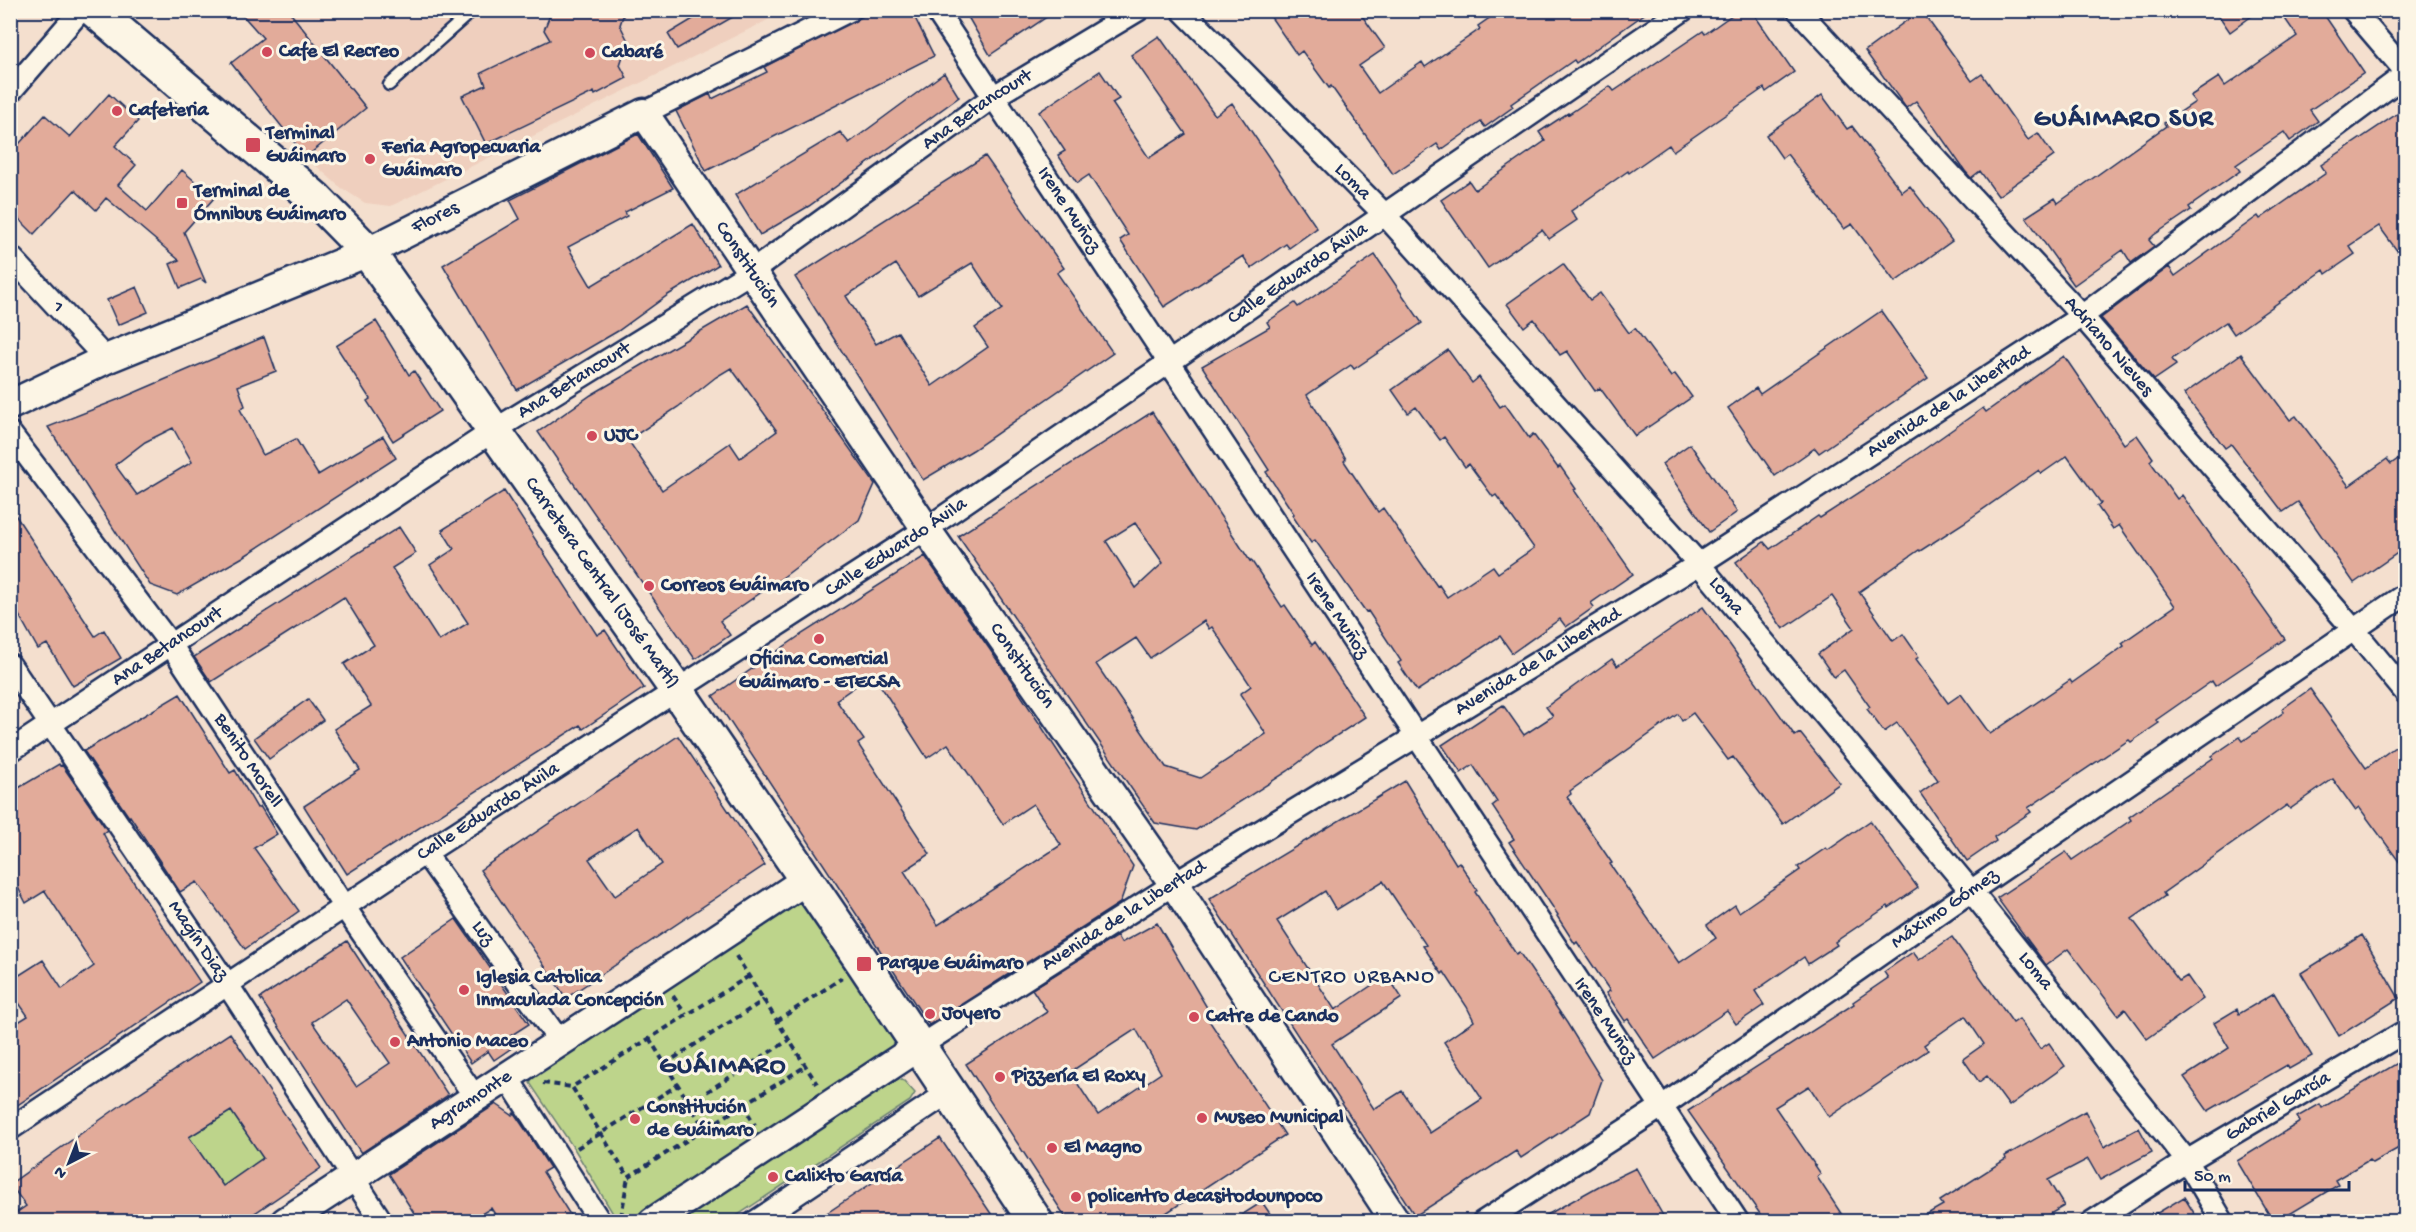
<svg xmlns="http://www.w3.org/2000/svg" width="2416" height="1232" viewBox="0 0 2416 1232" font-family="'Gochi Hand',sans-serif">
  <rect width="100%" height="100%" fill="#f4dfce"/>
  <filter id="ink" filterUnits="userSpaceOnUse"><feTurbulence type="fractalNoise" baseFrequency=".0167" numOctaves="2"/><feDisplacementMap in="SourceGraphic" scale="12" xChannelSelector="R" yChannelSelector="G"/><feConvolveMatrix kernelMatrix="1 2 1 2 8 2 1 2 1" color-interpolation-filters="sRGB"/></filter>
  <g filter="url(#ink)">
    <path fill="#efcfbe" d="M290,11H786L391,206L365,203L340,187L306,157L231,63L291,15Z"/>
    <path fill="#bdd48b" stroke="#6c8274" stroke-width="1.5" d="M800,896L900,1047L628,1221H621L615,1217L575,1150L530,1083L532,1078Z
      M898,1079L904,1081L915,1093L910,1101L729,1221L677,1222Z
      M231,1111L263,1158L223,1186L189,1137Z"/>
    <path fill="#e2ab9a" stroke="#1b2f5e" stroke-width="1.5" fill-rule="evenodd" d="M238,10H288L366,108L306,157L231,63L263,38Z
      M552,10H625L620,25L628,41L620,65L627,78L595,95L594,92L486,144L462,96L486,85L481,73L550,40L544,30Z
      M708,10H745L677,49L668,34Z
      M875,10H911L934,56L706,171L676,111L710,94L712,99L767,72L764,67Z
      M964,10H1057L990,55Z
      M1266,10H1358L1385,48L1359,66L1378,93L1422,62L1425,67L1480,29L1478,26L1501,10H1650L1576,63L1574,60L1511,104L1513,107L1485,127L1481,122L1441,150L1437,144L1393,174L1331,86L1329,88L1302,51L1297,55Z
      M1739,10H1751L1794,72L1766,92L1764,88L1673,151L1669,145L1629,173L1628,171L1571,211L1577,220L1549,239L1542,230L1488,268L1441,200L1469,181L1475,190L1545,141L1539,132L1568,113L1569,114L1610,86L1614,91L1703,31L1705,34Z
      M1921,10L1972,81L1982,74L2028,140L2038,133L2054,156L1998,196L1980,171L1971,178L1965,171L1916,101L1906,108L1865,51Z
      M2215,10H2260L2230,32Z
      M2279,10H2321L2364,73L2310,110L2318,121L2290,141L2284,132L2236,165L2240,171L2189,207L2191,210L2154,235L2149,240L2154,246L2131,263L2123,250L2074,285L2026,217L2055,198L2058,203L2166,126L2164,123L2195,102L2190,96L2219,77L2225,86L2297,36Z
      M1159,36L1215,115L1232,103L1317,228L1289,248L1286,244L1251,268L1243,256L1164,307L1120,240L1128,235L1089,175L1077,183L1058,155L1065,151L1039,112L1100,71L1119,99L1112,103L1149,158L1186,134L1131,55Z
      M944,73L959,97L809,206L760,235L735,195L840,132L849,143Z
      M109,94L138,121L115,146L136,165L118,185L147,211L182,170L214,198L184,232L206,283L201,279L180,288L170,264L179,260L106,198L96,210L75,190L34,234L10,210V154L45,115L70,137Z
      M1822,95L1847,129L1852,126L1902,192L1910,186L1952,241L1895,282L1852,224L1844,229L1787,154L1782,158L1766,135Z
      M2406,108V263L2379,226L2349,246L2355,254L2326,274L2324,270L2234,334L2226,322L2172,359L2176,365L2154,380L2101,318L2169,267L2175,276L2258,216L2260,219L2326,173L2321,165Z
      M638,134L673,188L625,212L627,216L568,247L591,286L693,224L718,265L668,295L618,331L517,390L443,265L520,219L510,200Z
      M985,156L1064,268L1057,273L1113,353L973,450L923,480L795,277ZM972,263L1002,309L975,328L988,347L932,386L898,332L876,344L846,296L896,264L918,296Z
      M1375,255L1422,323L1354,369L1351,365L1307,395L1346,459L1344,461L1378,512L1383,508L1437,586L1439,585L1447,597L1493,566L1498,573L1534,548L1496,495L1493,497L1469,464L1465,467L1444,437L1440,440L1416,407L1408,413L1392,390L1448,350L1472,383L1479,377L1500,407L1505,404L1529,438L1533,434L1558,468L1560,466L1576,489L1574,490L1633,574L1591,603L1594,607L1566,627L1560,619L1512,653L1500,636L1417,691L1398,663L1401,661L1368,611L1366,612L1315,540L1311,543L1292,515L1294,514L1266,472L1269,470L1202,366L1270,327L1267,322L1295,303L1298,307Z
      M1563,264L1590,300L1600,293L1629,333L1635,328L1671,377L1675,374L1692,397L1635,436L1600,388L1595,391L1567,351L1560,355L1534,319L1524,327L1507,304Z
      M137,287L148,312L118,325L107,300Z
      M747,304L875,484L859,520L782,578L720,621L730,635L695,659L538,432L591,395ZM731,368L777,431L740,458L730,443L662,490L628,440L678,407L716,377Z
      M1881,311L1928,378L1819,453L1815,448L1775,476L1728,408L1756,388L1760,394Z
      M376,321L409,375L414,371L440,411L393,441L367,401L370,399L336,346Z
      M264,337L276,371L238,386L245,406L240,409L263,455L296,439L318,475L383,436L396,458L243,557L177,595L150,585L48,427L122,398ZM173,428L192,462L137,495L115,465L145,442Z
      M2241,354L2290,420L2296,416L2349,486L2387,459L2391,464L2406,453V547L2354,583L2298,502L2283,512L2231,444L2225,448L2184,394Z
      M2064,356L2124,444L2137,435L2153,458L2150,461L2177,499L2182,495L2285,639L2215,686L2212,681L2156,720L2159,723L2131,742L2129,740L2028,808L2031,812L1994,837L1996,841L1967,861L1920,793L1938,780L1897,723L1884,732L1867,709L1870,707L1844,670L1834,677L1818,654L1854,628L1832,596L1783,629L1736,562L1764,542L1770,549L1818,516L1820,518L1902,465L1983,408L1986,412ZM2067,456L2101,503L2097,506L2113,529L2119,525L2175,606L2122,643L2124,646L2072,683L2070,680L1990,734L1961,694L1948,703L1916,659L1919,657L1903,634L1893,641L1859,592L1919,550L1920,551L1965,522L2039,470L2041,474Z
      M1152,412L1250,561L1251,560L1282,607L1285,605L1312,645L1315,642L1365,717L1316,749L1288,771L1196,830L1155,823L958,536ZM1135,523L1163,563L1136,588L1106,541ZM1204,621L1209,629L1212,627L1251,686L1240,694L1266,734L1200,778L1166,767L1096,664L1136,638L1150,658Z
      M1690,444L1737,512L1709,532L1662,464Z
      M504,491L597,635L605,630L644,688L583,729L580,725L347,874L304,806L360,770L334,729L371,706L344,664L374,645L344,597L211,682L194,657L399,527L416,553L392,568L439,641L468,623L430,565L454,549L442,530Z
      M10,507L95,636L104,630L121,658L73,686L47,644L38,649L10,599Z
      M925,556L1011,680L1133,866L1120,903L929,1025L713,696L802,634ZM873,674L927,758L948,744L1003,824L1033,804L1061,845L938,925L904,871L930,854L858,744L864,740L836,700Z
      M1703,607L1795,736L1800,733L1840,783L1783,824L1733,757L1728,760L1693,713L1682,721L1678,714L1570,791L1571,794L1567,797L1612,863L1610,864L1679,963L1716,938L1707,925L1735,905L1739,912L1800,870L1798,867L1826,848L1828,850L1870,821L1918,888L1889,908L1888,906L1835,942L1837,945L1808,964L1804,957L1755,991L1764,1005L1736,1024L1727,1011L1655,1059L1628,1019L1625,1021L1606,993L1610,991L1577,942L1575,944L1557,916L1558,915L1509,842L1514,839L1492,806L1497,802L1473,765L1461,773L1442,745L1503,705L1524,735L1553,716L1546,707L1584,679L1612,659L1617,666Z
      M2310,689L2366,768L2395,747L2406,762V871L2359,807L2355,810L2333,779L2290,809L2287,805L2163,893L2165,896L2132,919L2179,981L2187,976L2203,999L2147,1039L2125,1009L2118,1015L2068,949L2046,965L1997,898L2066,852L2072,860L2131,820L2129,817L2213,758L2212,756L2240,737L2243,741L2284,712L2282,709Z
      M180,694L230,773L235,770L257,808L260,806L277,834L254,848L299,911L245,949L197,882L180,892L130,816L129,817L84,751Z
      M308,699L323,720L269,759L254,738Z
      M678,736L765,865L566,998L480,870ZM638,827L662,864L615,896L589,859Z
      M59,764L60,766L62,765L107,830L103,833L111,848L200,982L10,1110V1027L28,1016L10,990V981L43,960L62,989L94,966L45,891L26,903L10,872V793Z
      M1405,781L1456,864L1459,862L1477,890L1475,892L1516,954L1519,952L1567,1023L1602,1080L1590,1113L1521,1158L1516,1151L1415,1216L1209,899ZM1383,881L1426,945L1423,946L1442,974L1444,972L1467,1007L1474,1021L1444,1042L1482,1099L1430,1133L1402,1091L1374,1109L1332,1044L1402,998L1387,975L1335,1010L1277,921L1325,891L1336,910Z
      M456,919L529,1024L507,1038L513,1047L494,1060L488,1051L471,1063L400,957Z
      M1157,923L1212,1016L1208,1019L1285,1135L1154,1221H1068L966,1064L1047,1012L1032,989L1117,936L1121,943ZM1136,1029L1161,1073L1098,1115L1070,1072Z
      M2362,935L2399,998L2339,1036L2301,973Z
      M1952,937L2013,1023L2019,1019L2040,1049L2049,1043L2065,1066L2009,1106L1987,1076L1979,1082L1963,1059L1984,1044L1965,1016L1924,1045L1928,1050L1829,1117L1809,1086L1775,1107L1821,1174L1817,1177L1846,1221H1765L1688,1111L1854,1004L1853,1002L1888,978L1884,972L1913,952L1919,960Z
      M347,941L448,1095L361,1153L260,998ZM346,999L390,1063L356,1086L312,1022Z
      M2274,993L2312,1056L2289,1069L2287,1065L2208,1111L2184,1077L2229,1048L2214,1023L2237,1009L2239,1014Z
      M230,1033L321,1168L243,1221H10V1217L26,1206L10,1184L124,1103ZM231,1111L263,1158L223,1186L189,1137Z
      M2406,1058V1144L2372,1163L2369,1160L2335,1180L2338,1185L2278,1221H2273L2237,1161L2300,1122L2297,1117L2320,1104L2322,1108Z
      M496,1104L512,1115L514,1113L529,1135L550,1168L543,1172L574,1221H499L491,1208L470,1221H419L389,1174Z
      M2085,1111L2104,1147L2139,1128L2152,1152L2100,1180L2088,1159L2048,1180L2064,1206L2038,1221H1915L1943,1205L1940,1201L2006,1159L2005,1156Z
      M940,1138L996,1221H815L884,1175Z
      M1636,1168L1666,1221H1536L1599,1186Z
      M2184,1197L2199,1221H2144Z
      M1262,1202L1275,1221H1232Z"/>
    <g fill="none" stroke-linecap="round" stroke-linejoin="round">
      <g stroke="#1b2f5e" stroke-width="15">
        <path id="lane" d="M389,85L473,10"/>
      </g>
      <g stroke="#1b2f5e" stroke-width="26">
        <g id="street">
          <path id="s1" d="M936,10L1738,1222"/>
          <path id="s2" d="M1182,10L1385,215L1699,564L1971,891L2187,1161L2223,1222"/>
          <path id="s3" d="M1798,10L2082,316L2354,630L2406,693"/>
          <path d="M2353,10L2406,72"/>
          <path d="M10,92L81,10"/>
          <path d="M644,113L850,10"/>
          <path id="s4" d="M10,256L106,359"/>
          <path id="s5" d="M10,433L171,645L345,908L475,1097"/>
          <path id="s6" d="M10,665L227,984L382,1222"/>
          <path id="s7" d="M10,751L493,431L751,272L993,97L1138,10"/>
          <path id="s8" d="M425,853L561,1043"/>
          <path id="s9" d="M918,1047L1174,884L1699,564L2082,316L2406,74"/>
          <path d="M507,1077L600,1222"/>
          <path id="s10" d="M10,1129L425,853L926,529L1683,10"/>
          <path d="M755,1222L949,1092"/>
          <path id="s11" d="M1483,1222L1661,1107L1971,891L2406,594"/>
          <path id="s12" d="M2092,1222L2187,1161L2406,1031"/>
        </g>
      </g>
      <g stroke="#1b2f5e" stroke-width="33">
        <g id="secondary">
          <path id="s13" d="M10,405L106,359L368,252L644,113L926,529L1174,884L1396,1222"/>
          <path id="s14" d="M285,1222C459,1108 633,995 806,880"/>
          <path d="M653,1222L918,1047"/>
        </g>
      </g>
      <g stroke="#1b2f5e" stroke-width="38">
        <g id="highway">
          <path id="s15" d="M94,10L316,199L368,252L676,689L864,964L1036,1222"/>
        </g>
      </g>
      <path stroke="#1b2f5e" stroke-width="4" stroke-dasharray="6 4.5" stroke-linecap="butt" d="M736,956L817,1084
        M749,976L572,1087L628,1177L806,1066
        M673,996L686,1015
        M777,1021L842,978
        M649,1038L705,1129
        M665,1064L764,1000
        M543,1083L572,1087
        M689,1103L789,1040
        M743,1105L755,1125
        M577,1148L678,1085
        M621,1217L628,1177"/>
      <use href="#lane" stroke="#fcf5e5" stroke-width="10"/>
      <use href="#street" stroke="#fcf5e5" stroke-width="21"/>
      <use href="#secondary" stroke="#fcf5e5" stroke-width="28"/>
      <use href="#highway" stroke="#fcf5e5" stroke-width="33"/>
    </g>
  </g>
  <g fill="#d1495b" stroke="#fcf5e5" stroke-width="2">
    <circle cx="267" cy="52" r="6"/>
    <circle cx="590" cy="53" r="6"/>
    <circle cx="117" cy="111" r="6"/>
    <rect x="245" y="137" width="16" height="16" rx="3"/>
    <circle cx="370" cy="159" r="6"/>
    <rect x="176" y="197" width="12" height="12" rx="3"/>
    <circle cx="592" cy="436" r="6"/>
    <circle cx="649" cy="586" r="6"/>
    <circle cx="819" cy="639" r="6"/>
    <rect x="856" y="956" width="16" height="16" rx="3"/>
    <circle cx="464" cy="990" r="6"/>
    <circle cx="930" cy="1014" r="6"/>
    <circle cx="1194" cy="1017" r="6"/>
    <circle cx="395" cy="1042" r="6"/>
    <circle cx="1000" cy="1077" r="6"/>
    <circle cx="1202" cy="1118" r="6"/>
    <circle cx="635" cy="1119" r="6"/>
    <circle cx="1052" cy="1148" r="6"/>
    <circle cx="773" cy="1177" r="6"/>
    <circle cx="1076" cy="1197" r="6"/>
  </g>
  <g text-anchor="middle" dominant-baseline="central" stroke-width="6" stroke-linejoin="round" paint-order="stroke">
    <g font-size="20" font-weight="bold" fill="#1b2f5e" stroke="#fcf5e5" text-anchor="start">
      <text x="279" y="52">Cafe El Recreo</text>
      <text x="602" y="53">Cabaré</text>
      <text x="129" y="111">Cafeteria</text>
      <text x="266" y="134">Terminal<tspan x="266" dy="23">Guáimaro</tspan></text>
      <text x="382" y="148">Feria Agropecuaria<tspan x="382" dy="23">Guáimaro</tspan></text>
      <text x="194" y="192">Terminal de<tspan x="194" dy="23">Ómnibus Guáimaro</tspan></text>
      <text x="604" y="436">UJC</text>
      <text x="661" y="586">Correos Guáimaro</text>
      <text x="819" y="660" text-anchor="middle">Oficina Comercial<tspan x="819" dy="23">Guáimaro - ETECSA</tspan></text>
      <text x="878" y="964">Parque Guáimaro</text>
      <text x="476" y="978">Iglesia Catolica<tspan x="476" dy="23">Inmaculada Concepción</tspan></text>
      <text x="942" y="1014">Joyero</text>
      <text x="1206" y="1017">Catre de Cando</text>
      <text x="407" y="1042">Antonio Maceo</text>
      <text x="1012" y="1077">Pizzería El Roxy</text>
      <text x="647" y="1108">Constitución<tspan x="647" dy="23">de Guáimaro</tspan></text>
      <text x="1214" y="1118">Museo Municipal</text>
      <text x="1064" y="1148">El Magno</text>
      <text x="785" y="1177">Calixto García</text>
      <text x="1088" y="1197">policentro decasitodounpoco</text>
    </g>
    <g font-size="20" fill="#1b2f5e" stroke="#fcf5e5">
      <text stroke="none"><textPath href="#s7" startOffset="1161">Ana Betancourt</textPath></text>
      <text stroke="none"><textPath href="#s2" startOffset="242">Loma</textPath></text>
      <text stroke="none"><textPath href="#s1" startOffset="240">Irene Muñoz</textPath></text>
      <text stroke="none"><textPath href="#s13" startOffset="465">Flores</textPath></text>
      <text stroke="none"><textPath href="#s13" startOffset="882">Constitución</textPath></text>
      <text stroke="none"><textPath href="#s10" startOffset="1546">Calle Eduardo Ávila</textPath></text>
      <text stroke="none"><textPath href="#s4" startOffset="70">1</textPath></text>
      <text stroke="none"><textPath href="#s3" startOffset="458">Adriano Nieves</textPath></text>
      <text stroke="none"><textPath href="#s7" startOffset="675">Ana Betancourt</textPath></text>
      <text stroke="none"><textPath href="#s9" startOffset="1216">Avenida de la Libertad</textPath></text>
      <text stroke="none"><textPath href="#s10" startOffset="1060">Calle Eduardo Ávila</textPath></text>
      <text stroke="none"><textPath href="#s15" startOffset="771">Carretera Central (José Martí)</textPath></text>
      <text stroke="none"><textPath href="#s2" startOffset="800">Loma</textPath></text>
      <text stroke="none"><textPath href="#s1" startOffset="726">Irene Muñoz</textPath></text>
      <text stroke="none"><textPath href="#s7" startOffset="189">Ana Betancourt</textPath></text>
      <text stroke="none"><textPath href="#s9" startOffset="730">Avenida de la Libertad</textPath></text>
      <text stroke="none"><textPath href="#s13" startOffset="1368">Constitución</textPath></text>
      <text stroke="none"><textPath href="#s5" startOffset="405">Benito Morell</textPath></text>
      <text stroke="none"><textPath href="#s10" startOffset="574">Calle Eduardo Ávila</textPath></text>
      <text stroke="none"><textPath href="#s11" startOffset="558">Máximo Gómez</textPath></text>
      <text stroke="none"><textPath href="#s9" startOffset="244">Avenida de la Libertad</textPath></text>
      <text stroke="none"><textPath href="#s8" startOffset="99">Luz</textPath></text>
      <text stroke="none"><textPath href="#s6" startOffset="334">Magín Diaz</textPath></text>
      <text stroke="none"><textPath href="#s2" startOffset="1286">Loma</textPath></text>
      <text stroke="none"><textPath href="#s1" startOffset="1212">Irene Muñoz</textPath></text>
      <text stroke="none"><textPath href="#s14" startOffset="222">Agramonte</textPath></text>
      <text stroke="none"><textPath href="#s12" startOffset="219">Gabriel García</textPath></text>
    </g>
    <g font-size="21" letter-spacing="1.5" fill="#1b2f5e" stroke="#fcf5e5">
      <text x="1352" y="978">CENTRO URBANO</text>
    </g>
    <g font-size="26" font-weight="bold" letter-spacing="1.5" fill="#1b2f5e" stroke="#fcf5e5">
      <text x="2124" y="120">GUÁIMARO SUR</text>
      <text x="723" y="1067">GUÁIMARO</text>
    </g>
  </g>
  <rect width="2416" height="1232" fill="none" stroke="#fcf5e5" stroke-width="36"/>
  <rect x="18" y="18" width="2380" height="1196" fill="none" stroke="#1b2f5e" stroke-width="2" filter="url(#ink)"/>
  <g transform="translate(69 1163) rotate(222)" stroke="#fcf5e5" stroke-width="4.5" paint-order="stroke">
  <path d="M0-4.5L10 22L0 15L-10 22Z" fill="#1b2f5e"/>
  <text y="-9" font-size="16" font-weight="bold" text-anchor="middle" fill="#1b2f5e">N</text>
  </g>
  <path d="M2185 1181v9h164v-9" fill="none" stroke="#1b2f5e" stroke-width="3"/>
  <text x="2194" y="1181" font-size="18" fill="#1b2f5e" stroke="#fcf5e5" stroke-width="4.5" paint-order="stroke">50 m</text>
</svg>
